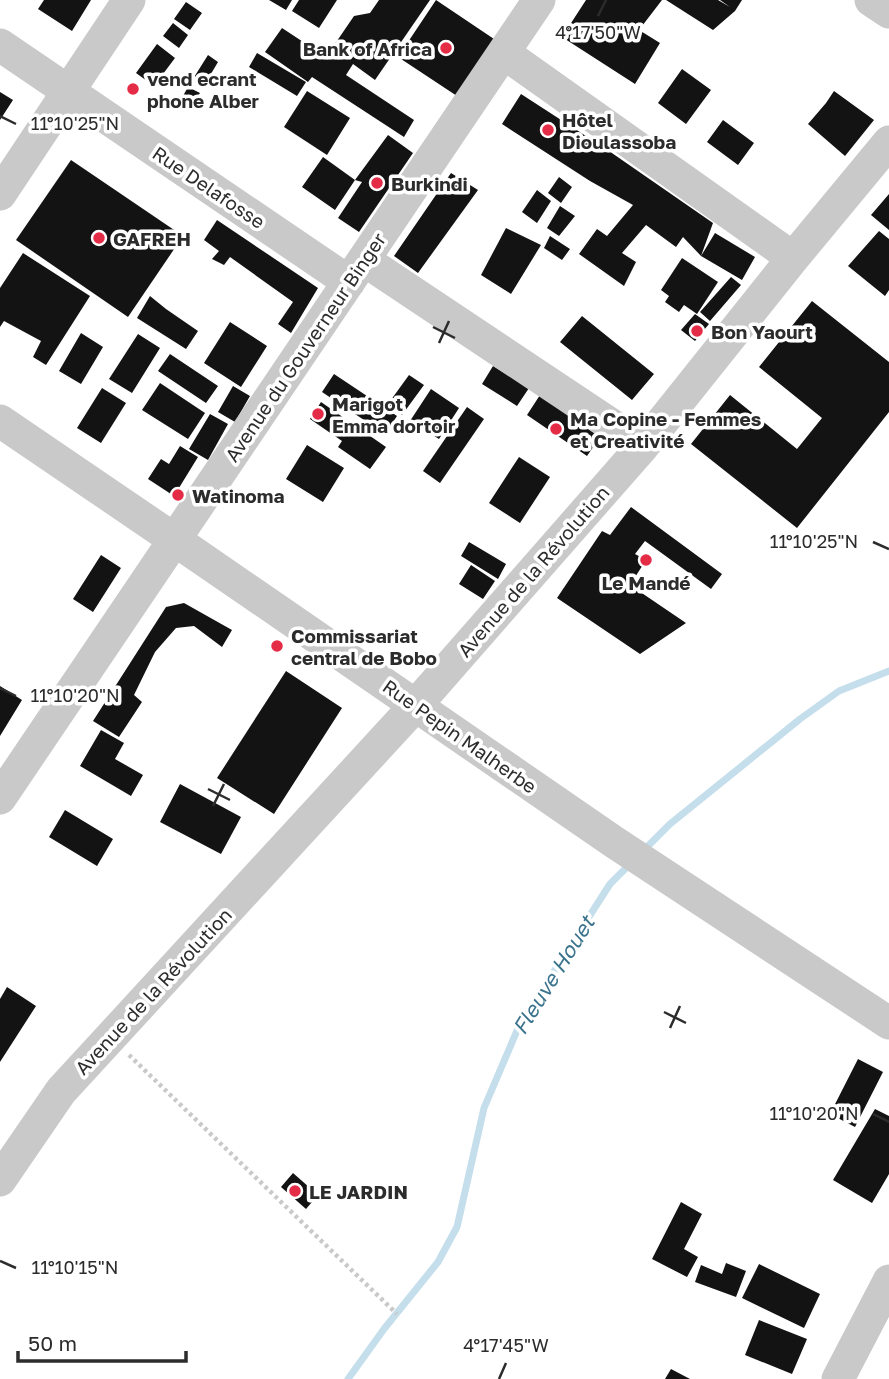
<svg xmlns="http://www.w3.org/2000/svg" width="889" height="1379" viewBox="0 0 889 1379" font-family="'Golos Text',sans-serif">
  <rect width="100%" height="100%" fill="#fff"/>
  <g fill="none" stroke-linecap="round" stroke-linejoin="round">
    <path stroke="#c4deeb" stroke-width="7" d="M642,852L670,824L800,719L839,691L889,671
      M348,1379L384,1329L438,1262L457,1227L484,1108L519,1026L610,884L631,863"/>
  </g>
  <path fill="#131313" d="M44,0H91L72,31L38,9Z
    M269,0H292L286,10Z
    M299,0H337L319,28L292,11Z
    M379,0H430L375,80L353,64L346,75L414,120L404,137L312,77L308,82L265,52L282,28L326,57L354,16L370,13Z
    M436,0L494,39L457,96L398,57Z
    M586,0H662L639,30L660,43L635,84L562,37Z
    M666,0H718L730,7L720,0H742L735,11L713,30Z
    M186,2L202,13L190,30L174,19Z
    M173,23L188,35L179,48L163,36Z
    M157,44L175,58L154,86L136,73Z
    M257,53L306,82L297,96L249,67Z
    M208,55L218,62L202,89L191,82Z
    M682,69L711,90L686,124L658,103Z
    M188,87L200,93L190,108L179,103Z
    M307,91L350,118L327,155L284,127Z
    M834,91L874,120L845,156L808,124L826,103Z
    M0,92L13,100L0,120Z
    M521,94L609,151L713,223L701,256L683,237L676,247L646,225L622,253L636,262L624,286L579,254L597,229L607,236L633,205L590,181L502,124Z
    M723,120L754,143L738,165L707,142Z
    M388,135L413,153L359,232L338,218L362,182L355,180L335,210L302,187L323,157L355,180Z
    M71,160L183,236L128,317L16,240Z
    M451,173L478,190L418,273L394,256Z
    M559,177L572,187L561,203L548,193Z
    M537,190L551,201L537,223L522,212Z
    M889,194V230L871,215Z
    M560,206L575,216L559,236L547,228Z
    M217,220L318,288L291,333L278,324L293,302L230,257L224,265L212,259L219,251L204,240Z
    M506,228L541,245L511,294L481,275Z
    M879,231L889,239V290L885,296L848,266Z
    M715,233L755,257L742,280L701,256Z
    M550,236L570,249L562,260L544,248Z
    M23,253L90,296L46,365L33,357L41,341L4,321L0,327V288Z
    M682,258L718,282L697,314L684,305L679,312L665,302L669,296L661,290Z
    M731,277L741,285L710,321L700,312Z
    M150,296L166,309L198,331L186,349L137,318Z
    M812,301L889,362V412L797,528L691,444L730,395L797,449L822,418L759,367Z
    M695,314L709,324L695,341L681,330Z
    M582,316L654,374L632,400L560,342Z
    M230,322L267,346L241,387L204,363Z
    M81,333L103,347L81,384L59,371Z
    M138,334L160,348L132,393L109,379Z
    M170,354L218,386L206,403L158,371Z
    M493,366L529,388L517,406L482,384Z
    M334,374L397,416L385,434L322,392Z
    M409,375L424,385L402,415L388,404Z
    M160,383L205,413L188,439L142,410Z
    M233,386L250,396L235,422L218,412Z
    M102,388L126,403L101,443L77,428Z
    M431,389L459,408L439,439L410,421Z
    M540,395L600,437L587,456L527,415Z
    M321,402L386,447L370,469L338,447L342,441L310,419Z
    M467,407L484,419L440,483L423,471Z
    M210,414L228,424L208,460L189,449Z
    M307,445L344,468L323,502L286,479Z
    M180,446L198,457L174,496L148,479L161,459L169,464Z
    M519,457L550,477L520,523L489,503Z
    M631,507L722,574L711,589L645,541L635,554L646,560L630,585L686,623L640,654L557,598L602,531L610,535Z
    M469,542L506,564L498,579L461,556Z
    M101,555L121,568L93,612L73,599Z
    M471,565L495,581L483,599L459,584Z
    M184,603L232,630L222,647L194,626L176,628L155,652L134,695L142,702L119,737L93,721L166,607Z
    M286,671L342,708L274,814L217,778Z
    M0,686L22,700L0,736Z
    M101,730L124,743L115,759L143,775L131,796L80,766Z
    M180,784L241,817L221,854L160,822Z
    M65,810L113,839L97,866L49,837Z
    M7,987L36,1006L0,1062V999Z
    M858,1059L883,1072L855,1127L830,1114Z
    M875,1109L889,1116V1174L872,1203L833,1180Z
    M293,1173L318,1195L306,1209L281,1187Z
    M681,1202L702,1214L684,1249L698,1257L687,1277L652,1259Z
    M726,1263L746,1271L736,1297L695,1282L701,1265L722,1274Z
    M759,1264L820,1294L804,1328L742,1298Z
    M759,1320L807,1339L792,1374L745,1355Z
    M671,1369L690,1379H665Z"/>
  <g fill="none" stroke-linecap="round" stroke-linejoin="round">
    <path stroke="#c9c9c9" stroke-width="4.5" stroke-dasharray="3.5 3.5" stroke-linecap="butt" d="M129,1055L397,1314"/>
    <path stroke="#c9c9c9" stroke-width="33" d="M871,0L889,12
      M0,45L349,282
      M504,53L793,258
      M0,194L129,0
      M364,260L643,446
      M0,421L175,540L614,842L889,1023
      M0,798L539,0
      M0,1180L61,1091L416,705L643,446L793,258L889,142
      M838,1379L889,1281"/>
  </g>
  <path fill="none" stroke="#2c2c2c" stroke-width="2.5" d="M598,16L606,0M0,116L16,124M433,327L455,338M439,343L449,321M873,542L889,549M0,688L16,696M208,789L230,800M213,806L224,784M664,1012L686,1023M670,1028L680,1006M873,1114L889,1122M0,1261L16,1268M499,1379L506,1363"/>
  <g fill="#e52c46" stroke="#fff" stroke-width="2.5">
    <circle cx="446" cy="48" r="7"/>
    <circle cx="133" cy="89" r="7"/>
    <circle cx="548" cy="130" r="7"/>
    <circle cx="377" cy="183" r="7"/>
    <circle cx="99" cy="238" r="7"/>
    <circle cx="697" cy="331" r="7"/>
    <circle cx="318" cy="414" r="7"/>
    <circle cx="556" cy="429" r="7"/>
    <circle cx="178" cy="495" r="7"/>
    <circle cx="646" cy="560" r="7"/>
    <circle cx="277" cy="646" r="7"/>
    <circle cx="295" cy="1191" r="7"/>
  </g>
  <g text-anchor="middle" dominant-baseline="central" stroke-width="7" stroke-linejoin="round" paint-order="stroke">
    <g font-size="19" font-weight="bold" fill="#2c2c2c" stroke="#fff" text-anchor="start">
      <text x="432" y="48" text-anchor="end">Bank of Africa</text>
      <text x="147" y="78">vend ecrant<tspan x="147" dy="22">phone Alber</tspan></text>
      <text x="562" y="119">Hôtel<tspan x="562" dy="22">Dioulassoba</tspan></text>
      <text x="391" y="183">Burkindi</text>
      <text x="113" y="238">GAFREH</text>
      <text x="711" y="331">Bon Yaourt</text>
      <text x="332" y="403">Marigot<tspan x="332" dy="22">Emma dortoir</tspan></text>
      <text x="570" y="418">Ma Copine - Femmes<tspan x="570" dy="22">et Creativité</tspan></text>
      <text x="192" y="495">Watinoma</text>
      <text x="646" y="582" text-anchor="middle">Le Mandé</text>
      <text x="291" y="635">Commissariat<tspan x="291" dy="22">central de Bobo</tspan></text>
      <text x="309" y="1191">LE JARDIN</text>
    </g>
    <g font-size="19" fill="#2c2c2c" stroke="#fff">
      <text transform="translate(209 187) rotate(34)">Rue Delafosse</text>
      <text transform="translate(305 347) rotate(-56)">Avenue du Gouverneur Binger</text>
      <text transform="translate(533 571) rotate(-49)">Avenue de la Révolution</text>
      <text transform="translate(460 736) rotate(35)">Rue Pepin Malherbe</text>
      <text transform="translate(153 991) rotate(-47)">Avenue de la Révolution</text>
    </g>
    <g font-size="21" font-style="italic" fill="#3b738d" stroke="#fff">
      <text transform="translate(553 975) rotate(-58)">Fleuve Houet</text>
    </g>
  </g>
  <g font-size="18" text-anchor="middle" fill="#2c2c2c" stroke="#fff" stroke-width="7" stroke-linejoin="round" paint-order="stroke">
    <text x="598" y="39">4°17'50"W</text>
    <text x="75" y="130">11°10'25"N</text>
    <text x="814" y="548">11°10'25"N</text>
    <text x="75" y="702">11°10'20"N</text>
    <text x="814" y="1120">11°10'20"N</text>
    <text x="75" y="1274">11°10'15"N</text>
    <text x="506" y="1352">4°17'45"W</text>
  </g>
  <path d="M18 1351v10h168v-10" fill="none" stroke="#2c2c2c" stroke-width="3.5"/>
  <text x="28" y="1351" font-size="21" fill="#2c2c2c" stroke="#ffffff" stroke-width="5" paint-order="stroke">50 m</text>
</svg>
